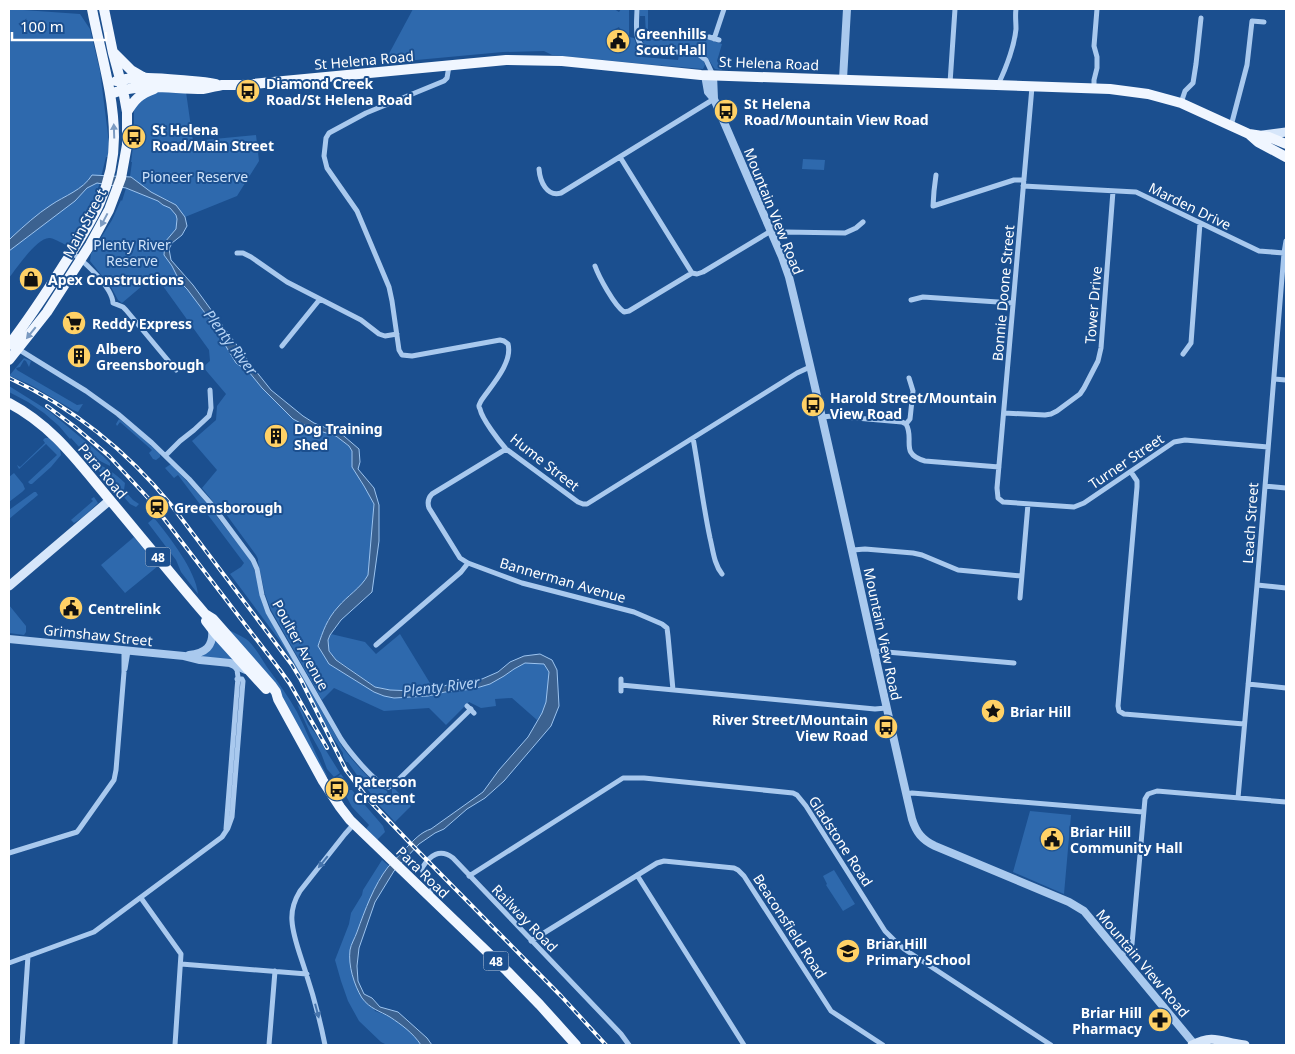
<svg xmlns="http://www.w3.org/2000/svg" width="1295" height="1054" viewBox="0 0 1295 1054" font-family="'Noto Sans',sans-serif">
  <rect width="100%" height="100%" fill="#1b4f8f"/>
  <path fill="#2e69ad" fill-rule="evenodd" d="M9,9L80,14L90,29L100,71L109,143L108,157H106L95,201L88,215L68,246C63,244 56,239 50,238C38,236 16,269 9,278Z
    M413,9H614L619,12L621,9H629V37L634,38L637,46L642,51V57L678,60L679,55L697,57L703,60L705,65L703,69L644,64L552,55L544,51L503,52L384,63ZM619,27L627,45L615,51L609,38L614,36L612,31Z
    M640,9H648V36L706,41L707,39L722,44L717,61L722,70L715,69L714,68L707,57L699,51L650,46L644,44L641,36L646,35L645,16H640Z
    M155,92H186L193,141L256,135L259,161L237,196L185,217L170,201L150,192L130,177L132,162H131L134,139V109L135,104Z
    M803,159L825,160L824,170L802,169Z
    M126,188L159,201L163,205L170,207L176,215L177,219L176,229L165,242L164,255L172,266L180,282L187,289L211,322L210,324L212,327L216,330L236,363L249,372L262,388L293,419L310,428L336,436L349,446L352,451V467L364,486L374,504L368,575L364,582L338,607L327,621L329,664L374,692L394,698L428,696L445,692L473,689L490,684L504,676L514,669L525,663L544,664L549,672L546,702L542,713L537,720L512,698L495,699L496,706L481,708L469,702L446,725L429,708L384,711L334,688L322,700L271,610L265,594L258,562V559L256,555L223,510L218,508L202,488L217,470L192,441L216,420L217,406L226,394L203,367L210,361L209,350L155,275L122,303L118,300L111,287L90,261L91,254L112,220L121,200L122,201Z
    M24,358L31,361L29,367L26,361L24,360L20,367L16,368L17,370L77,405L83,404L78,412L73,410L29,384L12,377L9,380V376Z
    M9,386L49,411L103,456L110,463V466L94,458V456L80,448L71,438L70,439L59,426L44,413L28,402L9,392Z
    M119,419L139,435L160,454V457L156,460L153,459L149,453L152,450L120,422L117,426L116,424Z
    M45,438H49L60,449L61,455L51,467L32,484H30L28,482L57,455L46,444L19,469L17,465L20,467L45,443L43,440Z
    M92,461C105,467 115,473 125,483L124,490L133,500L139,504L136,507L130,504L115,487L114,489L92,463Z
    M171,464L204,500L249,558C259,575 258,596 266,613L343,748C353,761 373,785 387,791L388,795H392V789L394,788L411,806L395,822L377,803V800L375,797L372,795L360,780L359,778L348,762H346L343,756V753L326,727L322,717L318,711L301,676L280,641L230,574L241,567L244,563L178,475L174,478L165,468Z
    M14,473L23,484L25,489L22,492L9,502V477Z
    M34,492H36L38,495L9,519V510Z
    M94,497L98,503L83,517L74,523L71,520L93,501L91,499Z
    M154,518C169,536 196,571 198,594L181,572L176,560L148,523Z
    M134,537L158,566L125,593L101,565Z
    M9,605L26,626V632L24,635L9,633Z
    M229,630C235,633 241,636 246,639C255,646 261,658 267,667C278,682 288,696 297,712C308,734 317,758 328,777L323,772Z
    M331,634L365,642L376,654L400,634L433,688L413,691L390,690L375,687L346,666L336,660L329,651L328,640Z
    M215,636L236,661L201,657Z
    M297,704L301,708L308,724L315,733L340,773L334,777L327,769L321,753L310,733Z
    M341,774L349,786V790H352L383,826L385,832L377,840L366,829L369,825L352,807L346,796L343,785L336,778Z
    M1030,811L1071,815L1064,894L1013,872Z
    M382,860L389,866L380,878L363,915L350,950V966L353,971L354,981L375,1011L388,1016L404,1026L416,1037L421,1045H387L381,1042L359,1021L348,1001L341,981L335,960L349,924L351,913L362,895L363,890Z
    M834,870L855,904L843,911L826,885L827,884L823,876Z"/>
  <path fill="#3c6290" stroke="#9cc4f0" d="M92,175L131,177L151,192L176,205L185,217L187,226L182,235L172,243L169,249L171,260L193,285L255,370L271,390L303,416L314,423L331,430L338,431L359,449L360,462L358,469L374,488L379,505V541L372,592L341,620L330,635L328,640L329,651L336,660L375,687L390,690L413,691L432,689L467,680L482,679L498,672L510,662L524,656L540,654L552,660L557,670L559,706L551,726L504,781L485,798L467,809L444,829L435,833L419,844L394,871L375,902L359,948L357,966L358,981L364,994L372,998L380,1007L398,1012L427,1038L432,1045H421C413,1033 402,1025 390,1017C380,1011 370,1009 362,998C354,985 348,965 350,950C351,944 355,938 357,932C365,910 374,885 388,867C394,860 401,854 407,847C414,840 421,832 431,829L483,792L499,770L528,737L542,713L546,702L549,672L544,664L525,663L514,669L504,676L490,684L473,689L445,692L428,696L394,698L384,696L374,692L329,664L318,646C323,631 327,619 338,607C347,596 361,588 368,575L374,504L364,486L352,467V451L349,446L336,436L310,428L293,419L262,388L249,372L236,363L216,330L211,326V321L187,289L180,282L172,266L164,255L165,242L176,229L177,219L176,215L170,208L163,205L158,201L126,188L97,183L87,188L75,201L9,251V240L12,237C24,226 37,214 51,205C64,196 83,190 92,175Z"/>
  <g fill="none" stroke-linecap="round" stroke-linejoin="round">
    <path stroke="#a9c9ee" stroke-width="5" d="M637,9C637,21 633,43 646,49L698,54L706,60L713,75
      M709,37L719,40
      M714,39L724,9
      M449,66L447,78L444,81L366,113L329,133L326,138L324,156L327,168L357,211L389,287L392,301L399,350L402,355L412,356L500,340L504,341L508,344C513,363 491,386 481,401C479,405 478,406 480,409C482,419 499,441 506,449L578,502L583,504H587L797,373L810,367
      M950,83L955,9
      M998,85C1006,68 1014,48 1016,29C1016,22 1015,15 1016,9
      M1032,87L997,488L998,498L1003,502L1074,507L1084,503L1174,442L1185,440L1268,447
      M1094,89V80L1097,68V57L1094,46L1097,9
      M1181,103L1185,91L1193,83L1196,64L1201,18
      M1231,126L1247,65L1252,21L1264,22
      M620,157L692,273
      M539,169C540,182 547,197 561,193L714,99
      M936,175L934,191L933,206L1014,180H1024
      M1023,186L1136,192L1259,251L1284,253
      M772,233L784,232L845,233L856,228L863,222
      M72,253C85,262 112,287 113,303L123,307L126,310L176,370
      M237,253H243L251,257L287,282L361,320L379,334L385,336L397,334
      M595,266C599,277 614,305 624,312L629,311L692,273L697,274L703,272L771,231
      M911,300L923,297L1013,303
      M282,346L320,299
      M18,349L86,391L118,414L152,443L189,479L212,505L253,560L257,569L262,595L268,612L341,739C349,751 376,785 389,787
      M1183,354L1191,343L1200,223
      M1274,379L1286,380
      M1004,413L1045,415L1051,414L1057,411L1080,394L1084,388L1098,361L1101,348L1113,191
      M821,417L833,416L902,422L906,424
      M906,424C915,439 899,454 925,461L999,467
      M906,424L910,419L913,391L909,378
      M693,438C699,471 703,505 710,538C713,550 714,564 722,574
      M506,449L432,494C428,498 427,502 429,508L460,558L468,563L522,583L634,612L662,624L667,628L668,636L673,690
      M166,455L180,441L194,430L209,416L211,408L210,390
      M1131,472L1137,481V487L1118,706L1119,711L1124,714L1244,724
      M1265,486L1286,488
      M853,550L865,549L913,553L922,555L958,570L1021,576
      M1257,585L1286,588
      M1020,598L1028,504
      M376,645L461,572L468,563
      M875,651L1014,663
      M125,669L128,651
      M1248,684L1286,688
      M621,685L875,709L886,708
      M621,691V679
      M467,706L474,713
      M389,787L395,783L471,709
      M906,794L912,793L1143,812
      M1238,798L1257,585L1284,253L1286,241
      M226,829L238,677L237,670L234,666
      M9,853L77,832L80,828L114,780L116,770L124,672V650
      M637,875L744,1045
      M469,876L623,778H644L793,793L797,795L806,806L885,931L894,940L904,949L1051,1045
      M429,895L432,889V885L424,875L422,868C430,855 440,848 453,858L621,1034L629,1045
      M141,898L181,954L175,1045
      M531,941L657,863L664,861L734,868L738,870L744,876L831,1011L883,1045
      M1121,955L1129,949L1132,944L1145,799L1148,794L1157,791L1286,802
      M9,963L94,932L222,837L228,828L232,817L243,681L242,679H237
      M181,964L307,974
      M22,1045L28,956
      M269,1045L275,971
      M325,1045C320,1020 313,994 305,970C300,954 293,937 292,921C291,910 294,901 300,891L345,834L354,824"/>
    <path stroke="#a9c9ee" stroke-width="8" d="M705,75L708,92L714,99L782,257L789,277C833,457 870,638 912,819C916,832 922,840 935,846L1069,902L1084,911L1195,1045
      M713,75L714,99
      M843,79L847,9
      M9,639L184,656L200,660L230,663L246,670
      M189,655C205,653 214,647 212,629"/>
    <path stroke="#d6e6fa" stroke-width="9" d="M1263,135L1286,132
      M9,586L110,500
      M1192,1045C1215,1033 1222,1043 1245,1045"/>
    <path stroke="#f0f6ff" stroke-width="10" d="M114,53L131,70L143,77
      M116,81C137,76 159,78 180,80C192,81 204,81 216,84
      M110,94C143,82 169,89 203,89C210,88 216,86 222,85C229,85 235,85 242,85L506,60L562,61L701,75L1110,89L1148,94L1181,103L1249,134L1258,142L1286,157
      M127,112C135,99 140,94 154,89
      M1249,134L1269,137L1286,144
      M9,345C28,320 46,293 63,266C90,224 114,189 114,137C114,94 100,51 92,9
      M9,360L47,312L90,245L109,210L121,178L127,145V112L123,90L113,53L104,9
      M9,403C53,426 78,462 110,500C142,538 173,577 205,614L213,619L271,685L276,692L278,699L323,781L340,807L350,820L507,971L540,1005L576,1045
      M206,621L216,634L266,689"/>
    <g stroke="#fff" stroke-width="4">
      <path id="rail" d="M9,378C72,407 128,452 172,506L292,665L301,680L346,770L368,799L410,843L561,996L606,1045
        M47,406L75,427L109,456L149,499L280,670L290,684L327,748"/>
    </g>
    <use href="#rail" stroke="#1b4f8f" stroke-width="2" stroke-dasharray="5.5" stroke-linecap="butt"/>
  </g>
  <defs><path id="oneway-solid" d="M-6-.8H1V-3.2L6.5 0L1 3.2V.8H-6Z" transform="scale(1.25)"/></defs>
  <g fill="#7b9ac1">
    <use href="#oneway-solid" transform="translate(114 131) rotate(-92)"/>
    <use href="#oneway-solid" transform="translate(104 220) rotate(118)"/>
    <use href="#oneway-solid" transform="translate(31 333) rotate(129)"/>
  </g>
  <g fill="#4674ac">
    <use href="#oneway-solid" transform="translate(323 862) rotate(129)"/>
    <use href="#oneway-solid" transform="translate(317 1011) rotate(75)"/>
  </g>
  <defs>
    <g id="civic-disc" transform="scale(1.25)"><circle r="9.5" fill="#ffd166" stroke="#1b4f8f"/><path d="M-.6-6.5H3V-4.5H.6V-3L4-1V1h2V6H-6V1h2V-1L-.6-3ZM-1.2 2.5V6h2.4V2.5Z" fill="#111"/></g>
    <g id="bus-disc" transform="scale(1.25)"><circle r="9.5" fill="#ffd166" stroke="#1b4f8f"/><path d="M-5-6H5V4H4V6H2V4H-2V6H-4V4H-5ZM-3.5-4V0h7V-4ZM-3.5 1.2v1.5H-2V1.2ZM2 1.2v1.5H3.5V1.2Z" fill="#111"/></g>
    <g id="shop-disc" transform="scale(1.25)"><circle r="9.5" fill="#ffd166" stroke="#1b4f8f"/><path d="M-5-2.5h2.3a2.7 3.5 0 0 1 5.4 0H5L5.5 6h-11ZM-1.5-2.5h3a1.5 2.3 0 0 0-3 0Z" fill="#111"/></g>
    <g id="supermarket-disc" transform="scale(1.25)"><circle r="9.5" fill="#ffd166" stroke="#1b4f8f"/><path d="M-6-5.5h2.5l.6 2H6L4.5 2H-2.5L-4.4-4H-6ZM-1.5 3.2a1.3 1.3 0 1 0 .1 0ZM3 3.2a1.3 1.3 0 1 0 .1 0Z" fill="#111"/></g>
    <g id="building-disc" transform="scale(1.25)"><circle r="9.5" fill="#ffd166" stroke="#1b4f8f"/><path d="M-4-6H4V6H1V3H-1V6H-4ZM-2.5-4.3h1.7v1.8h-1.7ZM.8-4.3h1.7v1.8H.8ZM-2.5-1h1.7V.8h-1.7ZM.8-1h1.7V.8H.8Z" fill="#111"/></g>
    <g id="station-disc" transform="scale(1.25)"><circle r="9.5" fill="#ffd166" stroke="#1b4f8f"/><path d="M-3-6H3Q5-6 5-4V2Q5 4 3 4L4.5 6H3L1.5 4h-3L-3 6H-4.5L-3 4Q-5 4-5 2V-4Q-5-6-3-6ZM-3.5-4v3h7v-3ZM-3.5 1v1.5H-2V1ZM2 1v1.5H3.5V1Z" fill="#111"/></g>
    <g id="sight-disc" transform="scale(1.25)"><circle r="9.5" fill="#ffd166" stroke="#1b4f8f"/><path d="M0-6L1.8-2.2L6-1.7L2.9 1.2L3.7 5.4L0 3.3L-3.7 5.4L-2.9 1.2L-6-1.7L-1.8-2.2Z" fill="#111"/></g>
    <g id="school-disc" transform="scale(1.25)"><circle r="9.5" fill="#ffd166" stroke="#1b4f8f"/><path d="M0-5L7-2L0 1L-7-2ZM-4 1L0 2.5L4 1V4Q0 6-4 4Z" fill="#111"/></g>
    <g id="pharmacy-disc" transform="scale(1.25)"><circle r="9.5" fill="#ffd166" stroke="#1b4f8f"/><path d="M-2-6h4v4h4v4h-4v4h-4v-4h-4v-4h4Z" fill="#111"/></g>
  </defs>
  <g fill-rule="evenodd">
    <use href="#civic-disc" x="618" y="41"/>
    <use href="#bus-disc" x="248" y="91"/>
    <use href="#bus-disc" x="726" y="111"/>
    <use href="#bus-disc" x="134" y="137"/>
    <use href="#shop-disc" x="31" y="279"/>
    <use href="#supermarket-disc" x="74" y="323"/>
    <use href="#building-disc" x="79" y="356"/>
    <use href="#bus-disc" x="813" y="405"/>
    <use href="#building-disc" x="276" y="436"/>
    <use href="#station-disc" x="157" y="507"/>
    <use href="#civic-disc" x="71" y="608"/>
    <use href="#sight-disc" x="993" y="711"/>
    <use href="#bus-disc" x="886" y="727"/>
    <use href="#bus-disc" x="337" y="789"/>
    <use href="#civic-disc" x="1052" y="839"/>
    <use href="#school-disc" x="848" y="951"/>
    <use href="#pharmacy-disc" x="1160" y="1020"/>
  </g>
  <g text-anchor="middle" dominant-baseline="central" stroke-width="4" stroke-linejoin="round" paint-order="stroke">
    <g fill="#1b4f8f" stroke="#bbcadd" stroke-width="1">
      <rect x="145.5" y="547.5" width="25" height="19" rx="4"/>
      <rect x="483.5" y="951.5" width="25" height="19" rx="4"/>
    </g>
    <g font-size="12" font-weight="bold" fill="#fff">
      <text x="158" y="557">48</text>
      <text x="496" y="961">48</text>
    </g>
    <g font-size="14" font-weight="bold" fill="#fff" stroke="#1b4f8f" text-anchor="start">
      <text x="636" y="33">Greenhills<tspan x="636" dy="16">Scout Hall</tspan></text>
      <text x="266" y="83">Diamond Creek<tspan x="266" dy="16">Road/St Helena Road</tspan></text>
      <text x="744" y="103">St Helena<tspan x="744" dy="16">Road/Mountain View Road</tspan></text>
      <text x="152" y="129">St Helena<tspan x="152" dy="16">Road/Main Street</tspan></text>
      <text x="48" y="279">Apex Constructions</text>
      <text x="92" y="323">Reddy Express</text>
      <text x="96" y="348">Albero<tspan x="96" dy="16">Greensborough</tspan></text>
      <text x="830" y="397">Harold Street/Mountain<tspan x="830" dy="16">View Road</tspan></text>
      <text x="294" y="428">Dog Training<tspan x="294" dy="16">Shed</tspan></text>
      <text x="174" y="507">Greensborough</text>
      <text x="88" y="608">Centrelink</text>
      <text x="1010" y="711">Briar Hill</text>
      <text x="868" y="719" text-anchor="end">River Street/Mountain<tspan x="868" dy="16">View Road</tspan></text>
      <text x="354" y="781">Paterson<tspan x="354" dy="16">Crescent</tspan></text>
      <text x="1070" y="831">Briar Hill<tspan x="1070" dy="16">Community Hall</tspan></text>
      <text x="866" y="943">Briar Hill<tspan x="866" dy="16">Primary School</tspan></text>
      <text x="1142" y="1012" text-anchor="end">Briar Hill<tspan x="1142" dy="16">Pharmacy</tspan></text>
    </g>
    <g font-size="14" fill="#fff" stroke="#1b4f8f">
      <text transform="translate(364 60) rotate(-5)">St Helena Road</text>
      <text transform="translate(769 63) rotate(2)">St Helena Road</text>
      <text transform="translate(1190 206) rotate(26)">Marden Drive</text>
      <text transform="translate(774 211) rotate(68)">Mountain View Road</text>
      <text transform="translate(84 223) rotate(-62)">Main Street</text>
      <text transform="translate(1003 293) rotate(-85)">Bonnie Doone Street</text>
      <text transform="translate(1093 305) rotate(-85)">Tower Drive</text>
      <text transform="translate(1126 461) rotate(-34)">Turner Street</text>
      <text transform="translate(545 462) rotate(38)">Hume Street</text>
      <text transform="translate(103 471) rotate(50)">Para Road</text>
      <text transform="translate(1250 523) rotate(-86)">Leach Street</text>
      <text transform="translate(563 580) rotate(16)">Bannerman Avenue</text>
      <text transform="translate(883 634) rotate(78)">Mountain View Road</text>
      <text transform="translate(98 635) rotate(6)">Grimshaw Street</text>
      <text transform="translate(301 645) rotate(61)">Poulter Avenue</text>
      <text transform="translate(841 841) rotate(57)">Gladstone Road</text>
      <text transform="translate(423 872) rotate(44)">Para Road</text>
      <text transform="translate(525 918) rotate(46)">Railway Road</text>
      <text transform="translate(790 926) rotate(57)">Beaconsfield Road</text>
      <text transform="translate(1143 963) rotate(50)">Mountain View Road</text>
    </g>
    <g font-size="14" fill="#cfe3fa" stroke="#1b4f8f">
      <text x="195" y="176">Pioneer Reserve</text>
      <text x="132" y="244">Plenty River<tspan x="132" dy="16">Reserve</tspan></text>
    </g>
    <g font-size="15" font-style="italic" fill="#b5d3f5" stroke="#1b4f8f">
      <text transform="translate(231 342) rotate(53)">Plenty River</text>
      <text transform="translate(441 686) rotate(-7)">Plenty River</text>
    </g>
  </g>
  <rect width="1295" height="1054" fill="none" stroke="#ffffff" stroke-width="20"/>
  <path d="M12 32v8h94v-8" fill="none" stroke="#ffffff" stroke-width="2.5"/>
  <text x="20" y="32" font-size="15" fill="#ffffff" stroke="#1b4f8f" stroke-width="4" paint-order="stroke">100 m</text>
</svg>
